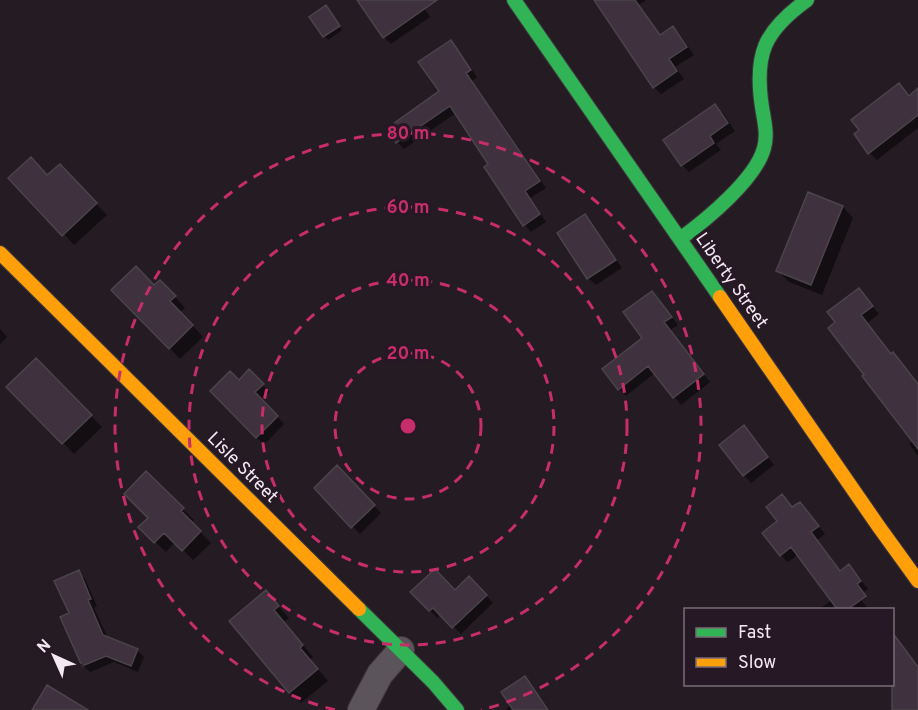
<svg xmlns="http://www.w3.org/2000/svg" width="918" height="710" viewBox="0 0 918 710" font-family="Overpass,sans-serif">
  <rect width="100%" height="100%" fill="#241c22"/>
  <path fill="#0007" d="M368,0H419L430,17L391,44L384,37Z
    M596,0H646L639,5L661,36L673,28L680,35L694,55L675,67L684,79L661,94L654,87Z
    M329,10L342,30L328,40L311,17Z
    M450,42L457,49L477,77L472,81L546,188L530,198L546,222L531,232L525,225L491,165L456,113L404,149L397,142L441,92Z
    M918,95V128L877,160L870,153L861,130L910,97Z
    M715,106L723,113L735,131L716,144L721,150L689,172L682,165Z
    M48,177H71L107,215L74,245L64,234Z
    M809,194L843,207L853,218L822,295L789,282L778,271Z
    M585,216L592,223L622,268L596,285L588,278Z
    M155,287L171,292L185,308L180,312L203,337L180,359L113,290Z
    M859,290L879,314L867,323L892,355L893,354L900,361L918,384V456L909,444L914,441L866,375L837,323Z
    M652,292L659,300L678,325L670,330L710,382L681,405L655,373L626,396L619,389L644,339Z
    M0,329L7,337L0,344Z
    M36,360L102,427L74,454L8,387Z
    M249,371L270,392L261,400L284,424L264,445L212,391L239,382Z
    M751,435L774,465L751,483L744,475L721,445Z
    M337,467L381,513L360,534L316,488Z
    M146,473L194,520L191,523L211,543L193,560L175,542L166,552L140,527L150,518Z
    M793,508L807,511L825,534L817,540L841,572L849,566L856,574L868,589L858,596L869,610H824L822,607L832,600L798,555L788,562L781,555Z
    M78,572L85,579L97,606L94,608L108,638L137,650L144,657L138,672L114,662L90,672L83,665L71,614Z
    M469,578L493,603L461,634L441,614L437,618L413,592L455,591Z
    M266,592L289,618L284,622L313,657L310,659L328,681L301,703L290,692Z
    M524,677L532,685L549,710H507L506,709L511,705Z"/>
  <path fill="#3f313d" stroke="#4b444a" stroke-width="1.5" d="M357,0H437L383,38Z
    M594,0H635L660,35L673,26L687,47L669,59L677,71L653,88Z
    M326,5L340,26L323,37L309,17Z
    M451,40L471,70L466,73L540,181L525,191L540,214L523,226L484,167L488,164L450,106L396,143L386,129L439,91L418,62Z
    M899,83L909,96L918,88V115L868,154L854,134L859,130L851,120Z
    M715,104L728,123L710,136L714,143L681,166L663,140Z
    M31,157L47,175L60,164L97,203L62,236L8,178Z
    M808,192L843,206L811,285L776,271Z
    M585,214L616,260L587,279L557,233Z
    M136,266L154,285L160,280L176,296L170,301L193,325L169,349L111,290Z
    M859,288L873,306L861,315L891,354L893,352L918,384V449L862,376L864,375L828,328L835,322L827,312Z
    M652,291L672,317L664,322L704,374L673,398L648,366L618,390L602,369L642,338L623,312Z
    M36,358L92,415L62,444L6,387Z
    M249,369L264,384L255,392L278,416L256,438L210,391L230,371L239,380Z
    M744,425L768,457L743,476L719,445Z
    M337,465L375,505L351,528L314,488Z
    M146,471L184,508L181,511L201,531L182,551L164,533L154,543L138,527L148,518L124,494Z
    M782,494L792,507L800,502L819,526L811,532L840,571L849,564L861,581L857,584L866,596L848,609H837L791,547L780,556L762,533L777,521L766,507Z
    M435,569L455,590L469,576L487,595L452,628L433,608L429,611L410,592Z
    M79,570L91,599L88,600L103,635L138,649L131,666L106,656L82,666L60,617L69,613L54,581Z
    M266,590L279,606L274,610L303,645L300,648L318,669L289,693L229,621Z
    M892,632L918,667V710H892Z
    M525,676L548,710H513L501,692Z
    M47,685L88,710H32Z"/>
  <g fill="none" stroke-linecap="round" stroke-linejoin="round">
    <g stroke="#3e383d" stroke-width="28">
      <path id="street" d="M361,710L380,674L401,650"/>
    </g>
    <g stroke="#3e383d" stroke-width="16">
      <path id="fast" d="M514,0L720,297
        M680,239C706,220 756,179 764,148C768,135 764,120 762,107C754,54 764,31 807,0
        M359,609L433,682L457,710"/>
    </g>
    <g stroke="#3e383d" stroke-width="16">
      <path id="slow" d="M0,253L359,609
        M720,297L879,527L918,581"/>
    </g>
    <use href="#street" stroke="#5b545a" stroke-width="26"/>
    <use href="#fast" stroke="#30b455" stroke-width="14"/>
    <use href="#slow" stroke="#ff9f0a" stroke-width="14"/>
  </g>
  <g fill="none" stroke="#c72d6a" stroke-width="3" stroke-dasharray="10 8">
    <circle cx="408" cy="426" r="73"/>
    <circle cx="408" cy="426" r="146"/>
    <circle cx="408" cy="426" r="219"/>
    <path d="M335 710A293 293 0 1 1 481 710"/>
  </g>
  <g text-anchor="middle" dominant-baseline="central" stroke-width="6" stroke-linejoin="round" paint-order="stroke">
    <g font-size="18" fill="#f4e9f1" stroke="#271825">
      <text transform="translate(731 281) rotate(55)">Liberty Street</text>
      <text transform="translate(242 468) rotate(45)">Lisle Street</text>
    </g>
  </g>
  <circle cx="408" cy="426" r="9" fill="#c72d6a" stroke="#271825" stroke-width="3"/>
  <g font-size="18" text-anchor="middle" font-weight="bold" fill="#c72d6a" stroke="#271825" stroke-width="6" stroke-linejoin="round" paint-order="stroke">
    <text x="408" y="139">80 m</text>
    <text x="408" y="213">60 m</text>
    <text x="408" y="286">40 m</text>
    <text x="408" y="359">20 m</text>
  </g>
  <rect x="684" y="608" width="210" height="78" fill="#271825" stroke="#796c77" stroke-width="1.5"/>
  <rect x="696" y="628" width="30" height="9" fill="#30b455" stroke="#796c77" stroke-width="1.5"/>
  <text x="738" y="638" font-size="18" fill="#f4e9f1">Fast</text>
  <rect x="696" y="658" width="30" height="9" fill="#ff9f0a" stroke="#796c77" stroke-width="1.5"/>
  <text x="738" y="668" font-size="18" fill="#f4e9f1">Slow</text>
  <g transform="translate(54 656) rotate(315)" stroke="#271825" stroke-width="4.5" paint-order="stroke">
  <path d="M0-4.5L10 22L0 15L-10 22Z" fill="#f4e9f1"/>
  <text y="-9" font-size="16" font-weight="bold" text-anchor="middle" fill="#f4e9f1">N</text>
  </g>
</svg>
